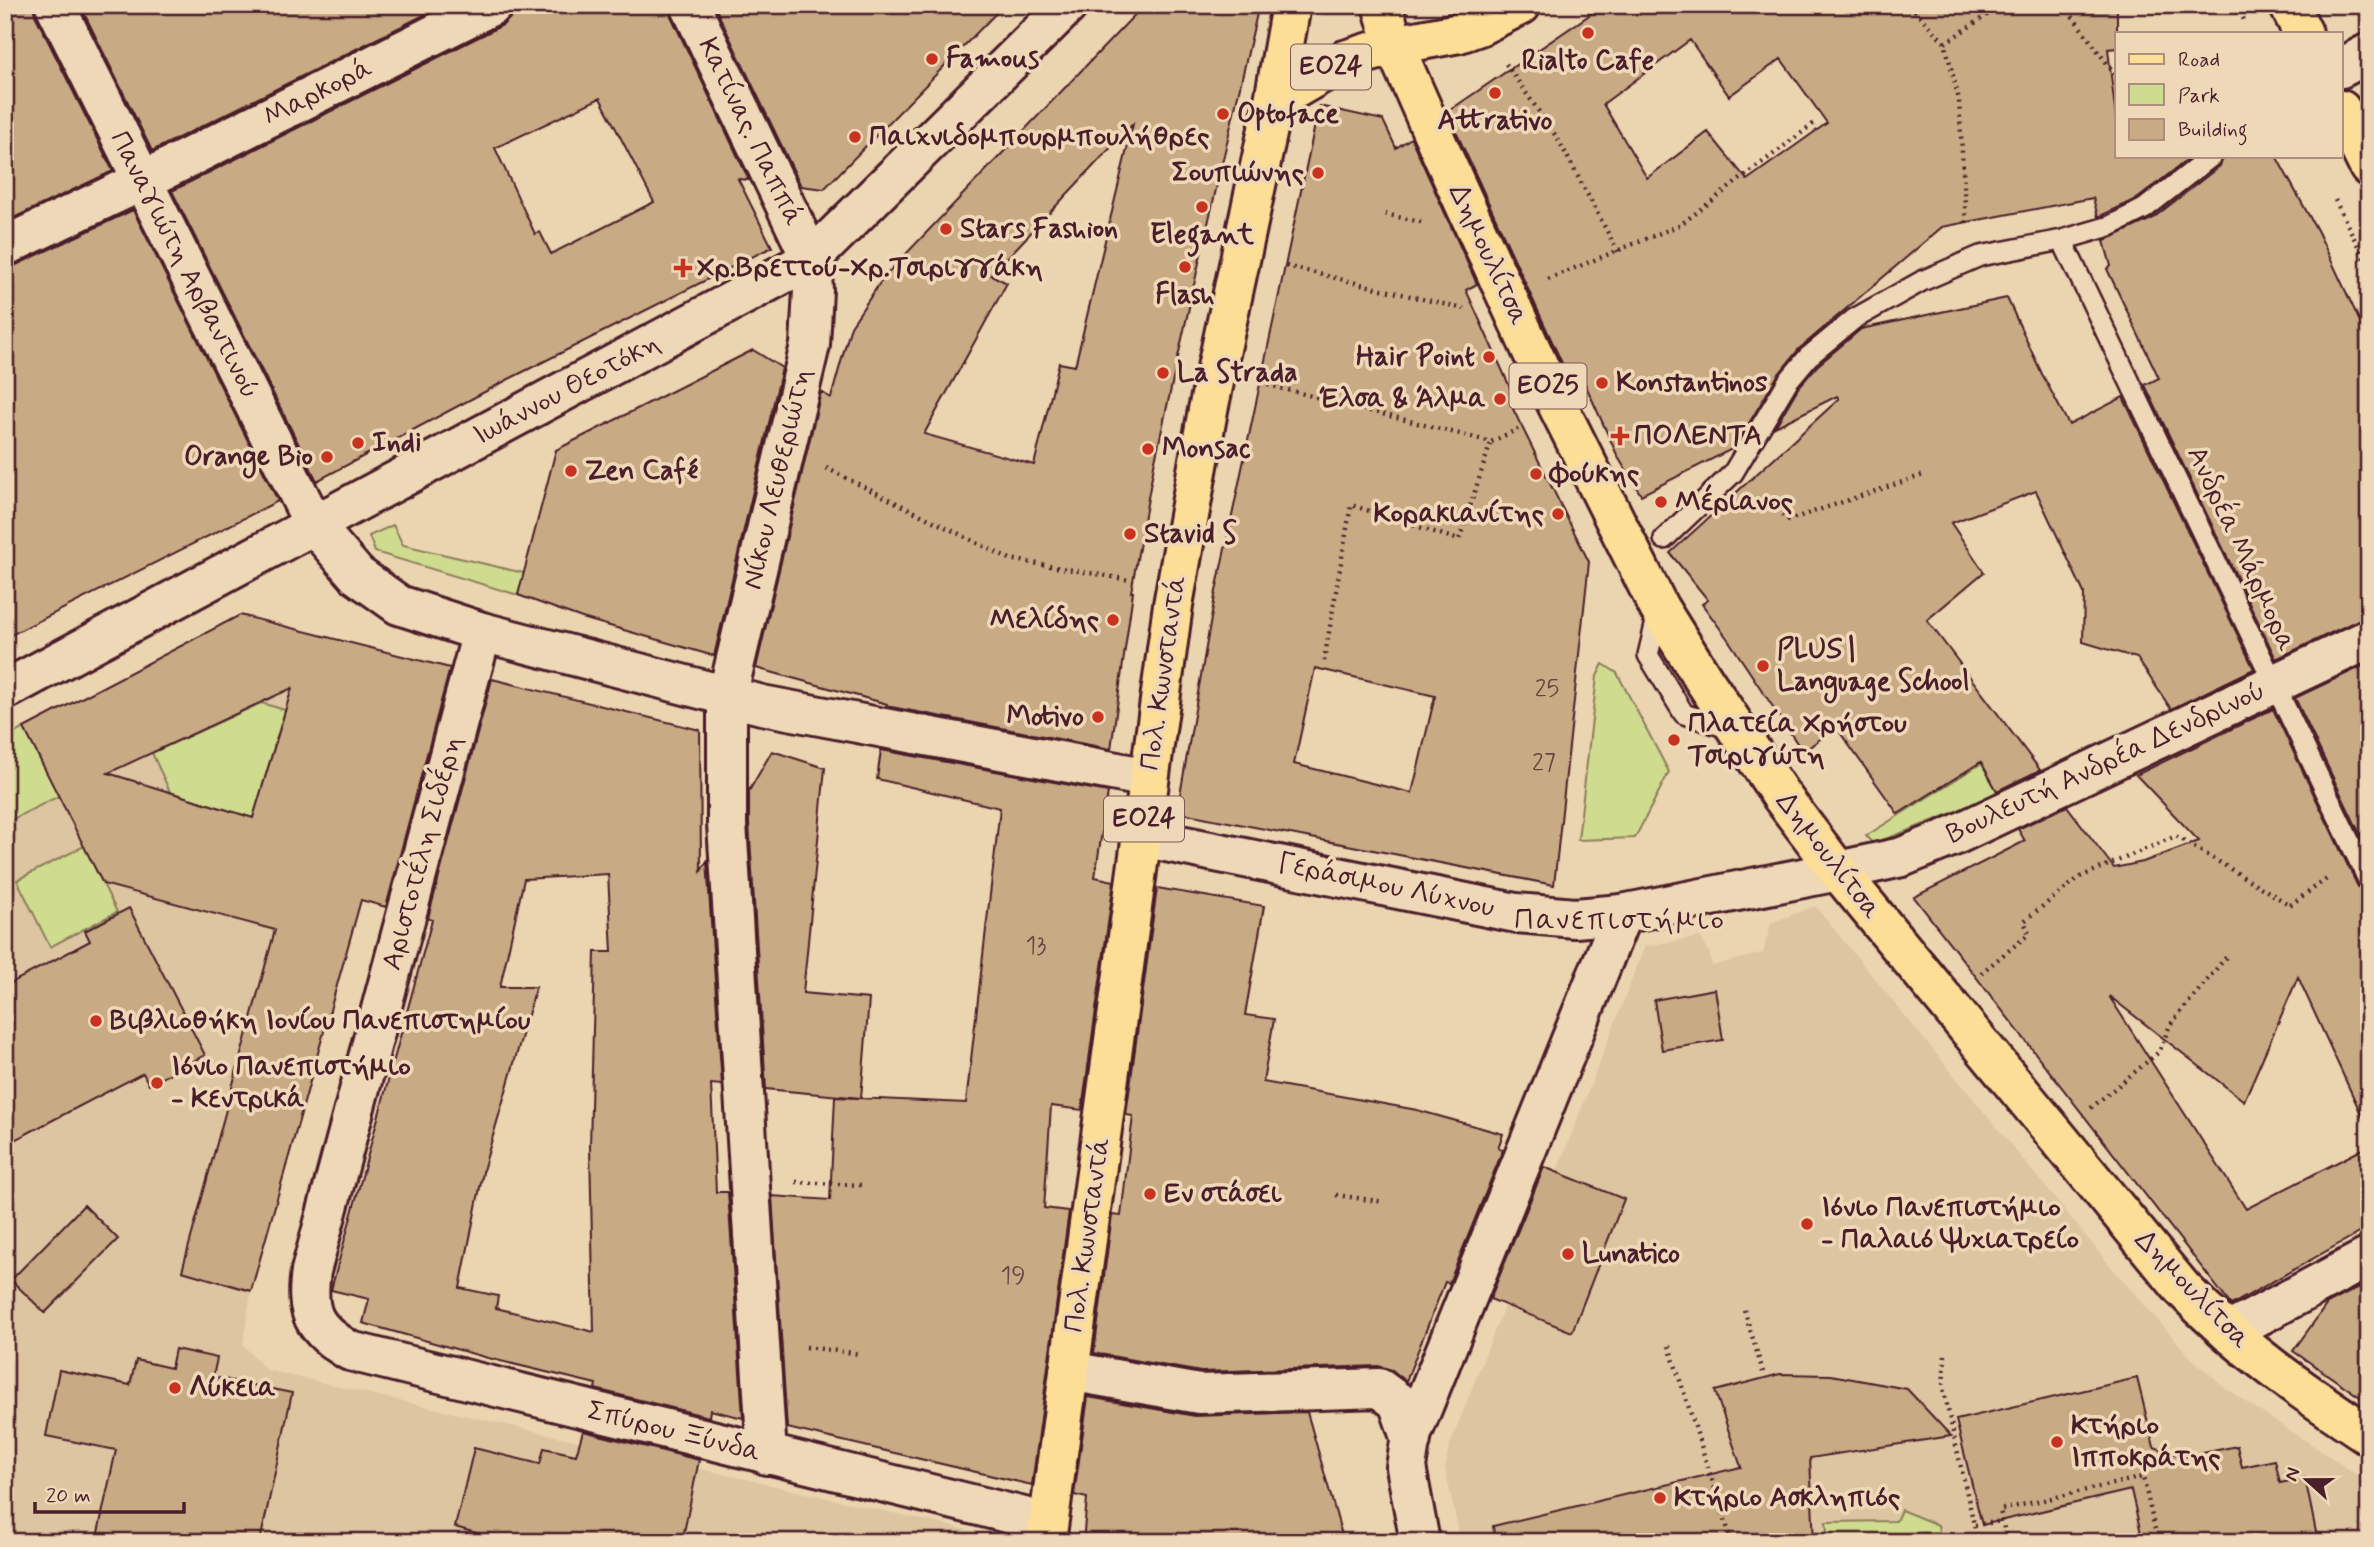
<svg xmlns="http://www.w3.org/2000/svg" width="2374" height="1547" viewBox="0 0 2374 1547" font-family="Mynerve,sans-serif">
  <rect width="100%" height="100%" fill="#ebd4b0"/>
  <filter id="ink" filterUnits="userSpaceOnUse"><feTurbulence type="fractalNoise" baseFrequency=".0143" numOctaves="2"/><feDisplacementMap in="SourceGraphic" scale="14" xChannelSelector="R" yChannelSelector="G"/><feConvolveMatrix kernelMatrix="1 2 1 2 8 2 1 2 1" color-interpolation-filters="sRGB"/></filter>
  <g filter="url(#ink)">
    <path fill="#ddc5a1" d="M240,615L428,662L251,1291L243,1345L266,1370L1003,1538L1002,1542H13L5,1492V1379L15,1353L5,1343V738Z
      M1815,906L2112,1268L2191,1358L2228,1390L2365,1480L2361,1542H1461L1445,1469L1449,1447L1645,946L1700,937L1709,951L1712,966L1763,953L1771,923Z"/>
    <path fill="#cfdb8e" stroke="#8c7d5c" stroke-width="2" d="M393,525L403,545L524,573L518,595L375,552L369,536Z
      M1603,664L1617,673L1669,772L1635,838L1578,840L1597,676Z
      M261,703L285,710L253,818L170,792L152,753Z
      M24,728L59,796L5,823V738Z
      M1982,763L1999,795L1873,844L1866,836Z
      M84,846L117,912L50,947L17,880Z
      M5,1492L13,1542H5Z
      M1901,1510L1938,1525L1939,1532C1924,1533 1908,1532 1895,1542H1828L1826,1522L1896,1521Z"/>
    <path fill="#c8ab84" stroke="#4a1f2b" stroke-width="2" fill-rule="evenodd" d="M5,5H33L35,15L113,171L5,222Z
      M80,5H444L152,151Z
      M515,5H668L670,14L749,180L738,179L772,247L507,380L317,481L172,191L503,25L512,16ZM600,98L654,202L551,254L540,232L535,234L495,148Z
      M714,5H1004L824,189L801,186Z
      M1144,5H1259L1200,258L1154,465L1131,592H1133L1111,749L886,706L887,704L756,668L821,392L831,398L851,326L884,277ZM1133,124L1075,366L1059,363L1034,465L924,434L1007,283L991,275Z
      M1604,5H2117V48L2108,49L2117,128V156H2192L2137,199L2098,217L2093,198L1942,227L1799,349L1778,375L1734,448L1641,495L1618,457L1577,366L1567,372L1561,361L1447,112ZM1690,40L1729,96L1781,59L1827,123L1747,180L1708,132L1647,178L1603,104Z
      M1319,106L1383,120L1396,148L1411,138L1477,284L1466,290L1518,405L1513,409L1589,562L1554,885L1177,812L1215,596ZM1315,668L1435,696L1412,793L1294,764Z
      M2224,156H2276L2318,232L2369,341V617L2360,619L2276,659L2145,385L2159,378L2107,269L2111,266L2104,241L2152,219L2220,166Z
      M133,210L278,501L5,638V268L14,266Z
      M2007,298L2042,374L2069,425L2123,397L2254,669L2171,709L2137,658L2083,642L2084,593L2036,491L1951,523L1984,572L1927,620L2040,770L1997,791L1981,762L1898,814L1836,727L1803,752L1727,638L1702,604L1708,600L1670,553L1839,399L1837,396L1775,427L1798,388L1817,366L1861,329Z
      M753,350L782,368L714,656L582,618L518,595L556,450Z
      M240,615L450,668L386,907L361,900L251,1291L182,1271L275,930L103,884L24,728ZM292,688L253,818L108,773Z
      M2369,663V853L2295,698Z
      M492,679L700,730L701,871L707,861L722,1085L711,1084L716,1192H728L743,1418L710,1410L709,1417L595,1389L596,1384L488,1358L363,1323L369,1299L331,1290L432,920L428,918ZM608,874L612,952H595L590,1147L594,1332L496,1308L498,1296L460,1288L484,1167L536,987H500L524,879Z
      M2273,709L2358,887L2363,892L2369,894V1131L2298,977L2244,1101L2109,996L2246,1209L2369,1146V1227L2231,1305L1914,897L2025,841L2018,829L2067,806L2114,868L2143,862L2199,841L2136,775Z
      M881,750L1108,792L1095,877L1114,881L1082,1110L1051,1106L1044,1208L1069,1211L1032,1485L787,1428L772,1196L830,1200L835,1097L966,1103L1000,808L877,779Z
      M772,751L825,768L803,993L869,999L861,1098L766,1089L749,823V791Z
      M1157,888L1264,906L1245,1015L1274,1019L1263,1082L1417,1110L1503,1134L1498,1148L1503,1150L1449,1283L1445,1282L1406,1381L1392,1370L1378,1366L1201,1372L1094,1353L1112,1215L1121,1216L1133,1116L1126,1115Z
      M129,908L205,1055L149,1085L143,1073L5,1145V986L90,941L85,931Z
      M1715,989L1723,1040L1662,1050L1654,1000Z
      M1544,1167L1624,1199L1572,1332L1490,1299Z
      M84,1205L118,1239L45,1313L11,1280Z
      M2369,1282V1403L2293,1351L2327,1304Z
      M175,1349L217,1358L213,1377L292,1393L260,1542H96L116,1450L46,1436L59,1370L130,1385L136,1360L171,1368Z
      M1780,1374L1831,1375L1907,1389L1951,1436L1810,1458L1814,1542H1495L1493,1526L1741,1467L1715,1391Z
      M2137,1378L2154,1447L2184,1457L2237,1446L2242,1467L2275,1460L2280,1483L2305,1478L2318,1542H2143L2131,1490L1982,1525L1956,1420Z
      M1088,1397L1195,1416L1307,1412L1344,1542H1083L1087,1498L1074,1495Z
      M583,1431L699,1460L682,1542H508L455,1527L474,1448L540,1464L544,1448L576,1455Z"/>
    <g fill="none" stroke-linecap="round" stroke-linejoin="round">
      <g stroke="#4a1f2b" stroke-width="24">
        <path id="service" d="M2062,240L2369,882
          M1664,539L1733,473L1788,381L1808,357L1854,319L1922,281L1980,256L2062,240L2110,226L2144,209L2212,156
          M1659,609L1648,655L1684,714L1734,730"/>
      </g>
      <g stroke="#4a1f2b" stroke-width="44">
        <path id="minor" d="M55,5L314,525L357,575L399,605L482,632L762,705L1149,778
          M690,5L811,259L813,290L810,345L727,697V824L767,1455
          M5,246L142,181L493,5
          M482,632L311,1271C305,1313 313,1329 350,1351L1048,1523
          M1838,871L1902,857L1951,837L2369,639
          M2228,1332L2369,1257
          M1069,1371L1199,1394L1379,1388L1398,1402L1411,1440
          M1420,1542L1406,1467L1411,1436L1622,914"/>
      </g>
      <g stroke="#4a1f2b" stroke-width="44">
        <path id="tertiary" d="M2341,68L2369,53
          M1141,837L1516,913L1575,918L1622,914L1838,871"/>
      </g>
      <g stroke="#4a1f2b" stroke-width="44">
        <path id="secondary" d="M5,690L811,259L1068,5"/>
      </g>
      <g stroke="#4a1f2b" stroke-width="44">
        <path id="primary" d="M1382,5L1394,45L1445,161L1546,382L1659,608L1704,680L1782,797L1838,871L2182,1288C2237,1346 2302,1391 2369,1435
          M2289,5L2303,33
          M1274,101L1345,60L1394,45L1459,33L1479,26L1521,5
          M2341,110L2369,167
          M1046,1542L1173,605L1208,410L1274,101L1291,5"/>
      </g>
      <path stroke="#4a1f2b" stroke-width="4.5" stroke-dasharray="2 5" stroke-linecap="butt" d="M1910,5L1945,43L1959,100L1966,223
        M2064,5L2117,77
        M2237,5L2244,20
        M1945,43L2002,5
        M1506,64L1558,139L1618,252
        M2335,200L2369,268
        M1385,214L1425,223
        M1286,266L1464,309
        M1548,279L1680,225L1817,121
        M1261,383L1491,442L1518,429
        M826,468L1010,559L1130,580
        M1761,496L1789,520L1926,474
        M1324,661L1351,505L1459,540L1491,442
        M1981,973L2029,934L2024,921L2080,877L2176,836L2290,905L2328,878
        M2091,1108L2159,1052L2170,1025L2227,956
        M796,1182L861,1185
        M1336,1195L1384,1202
        M1744,1310L1764,1375
        M1669,1346L1732,1542
        M806,1347L861,1354
        M1945,1355L1943,1388L1978,1542
        M1975,1525L2002,1521
        M2007,1542L2000,1510L2143,1477L2158,1542"/>
      <use href="#service" stroke="#efd8b7" stroke-width="19"/>
      <use href="#minor" stroke="#efd8b7" stroke-width="38"/>
      <use href="#tertiary" stroke="#efd8b7" stroke-width="38"/>
      <use href="#secondary" stroke="#efd8b7" stroke-width="38"/>
      <use href="#primary" stroke="#fcde96" stroke-width="38"/>
    </g>
  </g>
  <g fill="#c8321e" stroke="#efd8b7" stroke-width="2.5">
    <circle cx="1588" cy="33" r="7"/>
    <circle cx="932" cy="59" r="7"/>
    <circle cx="1495" cy="93" r="7"/>
    <circle cx="1223" cy="114" r="7"/>
    <circle cx="855" cy="137" r="7"/>
    <circle cx="1318" cy="173" r="7"/>
    <circle cx="1202" cy="207" r="7"/>
    <circle cx="946" cy="229" r="7"/>
    <circle cx="1185" cy="267" r="7"/>
    <path d="M679.5 257.5h7v7h7v7h-7v7h-7v-7h-7v-7h7z"/>
    <circle cx="1489" cy="357" r="7"/>
    <circle cx="1163" cy="373" r="7"/>
    <circle cx="1602" cy="383" r="7"/>
    <circle cx="1500" cy="399" r="7"/>
    <path d="M1616.5 425.5h7v7h7v7h-7v7h-7v-7h-7v-7h7z"/>
    <circle cx="358" cy="443" r="7"/>
    <circle cx="1148" cy="449" r="7"/>
    <circle cx="327" cy="457" r="7"/>
    <circle cx="571" cy="471" r="7"/>
    <circle cx="1536" cy="474" r="7"/>
    <circle cx="1661" cy="502" r="7"/>
    <circle cx="1558" cy="514" r="7"/>
    <circle cx="1130" cy="534" r="7"/>
    <circle cx="1113" cy="620" r="7"/>
    <circle cx="1763" cy="666" r="7"/>
    <circle cx="1098" cy="717" r="7"/>
    <circle cx="1674" cy="740" r="7"/>
    <circle cx="96" cy="1021" r="7"/>
    <circle cx="157" cy="1083" r="7"/>
    <circle cx="1150" cy="1194" r="7"/>
    <circle cx="1807" cy="1224" r="7"/>
    <circle cx="1568" cy="1254" r="7"/>
    <circle cx="175" cy="1388" r="7"/>
    <circle cx="2057" cy="1442" r="7"/>
    <circle cx="1660" cy="1498" r="7"/>
  </g>
  <g text-anchor="middle" dominant-baseline="central" stroke-width="7" stroke-linejoin="round" paint-order="stroke">
    <g font-size="24" fill="#6a4241">
      <text x="1547" y="689">25</text>
      <text x="1544" y="763">27</text>
      <text x="1036" y="946">13</text>
      <text x="1013" y="1276">19</text>
    </g>
    <g fill="#efd8b7" stroke="#7c5655" stroke-width="2">
      <rect x="1291" y="44.5" width="80" height="45" rx="5"/>
      <rect x="1509.5" y="363.5" width="77" height="45" rx="5"/>
      <rect x="1104" y="796.5" width="80" height="45" rx="5"/>
    </g>
    <g font-size="26" font-weight="bold" fill="#4a1f2b">
      <text x="1331" y="67">ΕΟ24</text>
      <text x="1548" y="386">ΕΟ25</text>
      <text x="1144" y="819">ΕΟ24</text>
    </g>
    <g font-size="28" font-weight="bold" fill="#4a1f2b" stroke="#efd8b7" text-anchor="start">
      <text x="946" y="59">Famous</text>
      <text x="1588" y="61" text-anchor="middle">Rialto Cafe</text>
      <text x="1237" y="114">Optoface</text>
      <text x="1495" y="121" text-anchor="middle">Attrativo</text>
      <text x="869" y="137">Παιχνιδομπουρμπουλήθρες</text>
      <text x="1304" y="173" text-anchor="end">Σουπιώνης</text>
      <text x="960" y="229">Stars Fashion</text>
      <text x="1202" y="235" text-anchor="middle">Elegant</text>
      <text x="697" y="268">Χρ.Βρεττού-Χρ.Τσιριγγάκη</text>
      <text x="1185" y="295" text-anchor="middle">Flash</text>
      <text x="1475" y="357" text-anchor="end">Hair Point</text>
      <text x="1177" y="373">La Strada</text>
      <text x="1616" y="383">Konstantinos</text>
      <text x="1486" y="399" text-anchor="end">Έλσα &amp; Άλμα</text>
      <text x="1634" y="436">ΠΟΛΕΝΤΑ</text>
      <text x="372" y="443">Indi</text>
      <text x="1162" y="449">Monsac</text>
      <text x="313" y="457" text-anchor="end">Orange Bio</text>
      <text x="585" y="471">Zen Café</text>
      <text x="1550" y="474">Φούκης</text>
      <text x="1675" y="502">Μέριανος</text>
      <text x="1544" y="514" text-anchor="end">Κορακιανίτης</text>
      <text x="1144" y="534">Stavid S</text>
      <text x="1099" y="620" text-anchor="end">Μελίδης</text>
      <text x="1777" y="650">PLUS |<tspan x="1777" dy="32">Language School</tspan></text>
      <text x="1084" y="717" text-anchor="end">Motivo</text>
      <text x="1688" y="724">Πλατεία Χρήστου<tspan x="1688" dy="32">Τσιριγώτη</tspan></text>
      <text x="110" y="1021">Βιβλιοθήκη Ιονίου Πανεπιστημίου</text>
      <text x="171" y="1067">Ιόνιο Πανεπιστήμιο<tspan x="171" dy="32">- Κεντρικά</tspan></text>
      <text x="1164" y="1194">Εν στάσει</text>
      <text x="1821" y="1208">Ιόνιο Πανεπιστήμιο<tspan x="1821" dy="32">- Παλαιό Ψυχιατρείο</tspan></text>
      <text x="1582" y="1254">Lunatico</text>
      <text x="189" y="1388">Λύκεια</text>
      <text x="2071" y="1426">Κτήριο<tspan x="2071" dy="32">Ιπποκράτης</tspan></text>
      <text x="1674" y="1498">Κτήριο Ασκληπιός</text>
    </g>
    <g font-size="28" fill="#4a1f2b" stroke="#efd8b7">
      <text transform="translate(318 93) rotate(-27)">Μαρκορά</text>
      <text transform="translate(750 132) rotate(64)">Κατίνας. Παππά</text>
      <text transform="translate(1488 255) rotate(65)">Δημουλίτσα</text>
      <text transform="translate(184 265) rotate(63)">Παναγιώτη Αρβαντινού</text>
      <text transform="translate(567 390) rotate(-28)">Ιωάννου Θεοτόκη</text>
      <text transform="translate(778 479) rotate(-77)">Νίκου Λευθεριώτη</text>
      <text transform="translate(2241 549) rotate(65)">Ανδρέα Μάρμορα</text>
      <text transform="translate(1164 673) rotate(-82)">Πολ. Κωνσταντά</text>
      <text transform="translate(2106 763) rotate(-25)">Βουλευτή Ανδρέα Δενδρινού</text>
      <text transform="translate(423 853) rotate(-75)">Αριστοτέλη Σιδέρη</text>
      <text transform="translate(1828 856) rotate(52)">Δημουλίτσα</text>
      <text transform="translate(1386 886) rotate(12)">Γεράσιμου Λύχνου</text>
      <text transform="translate(1088 1235) rotate(-82)">Πολ. Κωνσταντά</text>
      <text transform="translate(2192 1290) rotate(46)">Δημουλίτσα</text>
      <text transform="translate(674 1432) rotate(14)">Σπύρου Ξύνδα</text>
    </g>
    <g font-size="30" letter-spacing="2" fill="#4a1f2b" stroke="#efd8b7">
      <text x="1620" y="920">Πανεπιστήμιο</text>
    </g>
  </g>
  <rect width="2374" height="1547" fill="none" stroke="#efd8b7" stroke-width="28"/>
  <rect x="14" y="14" width="2346" height="1519" fill="none" stroke="#4a1f2b" stroke-width="2.5" filter="url(#ink)"/>
  <rect x="2115" y="32" width="228" height="126" fill="#efd8b7" stroke="#ad8e7f" stroke-width="2"/>
  <rect x="2129" y="54" width="35" height="10" fill="#fcde96" stroke="#ad8e7f" stroke-width="2"/>
  <text x="2178" y="66" font-size="21" fill="#4a1f2b">Road</text>
  <rect x="2129" y="84" width="35" height="21" fill="#cfdb8e" stroke="#ad8e7f" stroke-width="2"/>
  <text x="2178" y="102" font-size="21" fill="#4a1f2b">Park</text>
  <rect x="2129" y="119" width="35" height="21" fill="#c8ab84" stroke="#ad8e7f" stroke-width="2"/>
  <text x="2178" y="136" font-size="21" fill="#4a1f2b">Building</text>
  <g transform="translate(2307 1480) rotate(291)" stroke="#efd8b7" stroke-width="5" paint-order="stroke">
  <path d="M0-5L12 26L0 18L-12 26Z" fill="#4a1f2b"/>
  <text y="-10" font-size="19" font-weight="bold" text-anchor="middle" fill="#4a1f2b">N</text>
  </g>
  <path d="M35 1502v10h149v-10" fill="none" stroke="#4a1f2b" stroke-width="3.5"/>
  <text x="46" y="1502" font-size="21" fill="#4a1f2b" stroke="#efd8b7" stroke-width="5" paint-order="stroke">20 m</text>
</svg>
